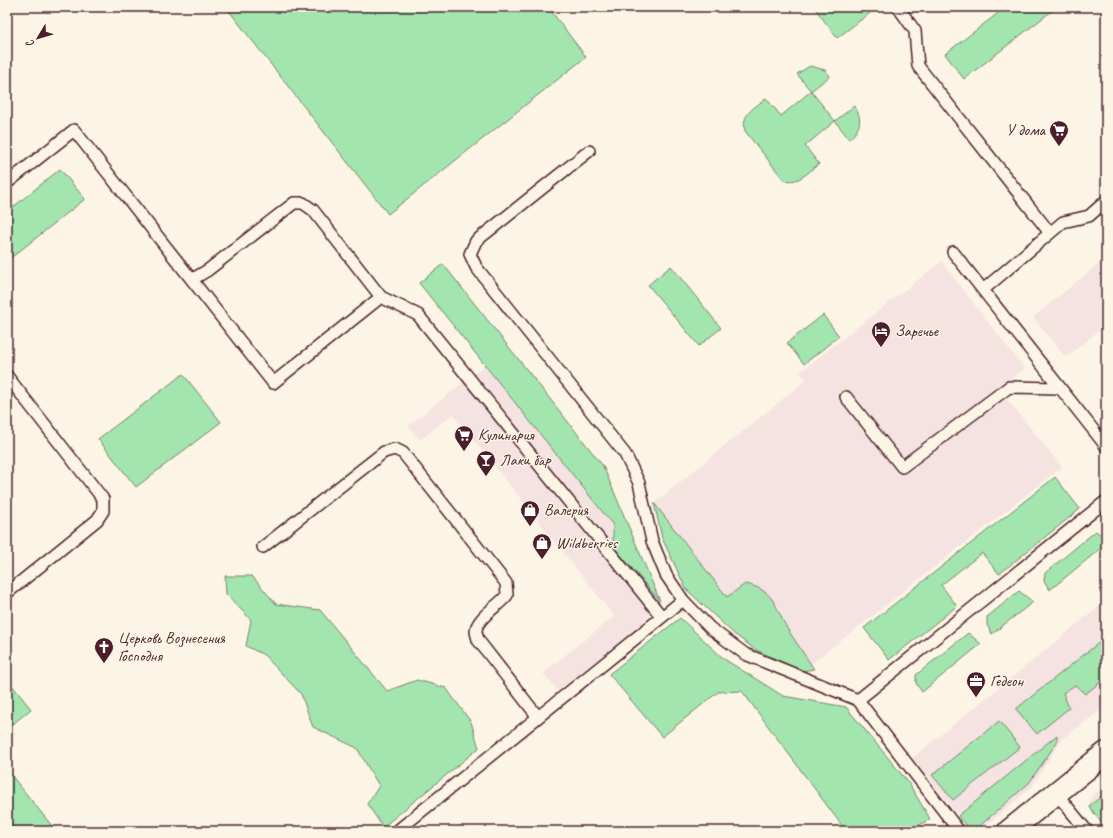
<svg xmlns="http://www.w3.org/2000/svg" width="1113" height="838" viewBox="0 0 1113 838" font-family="Caveat,sans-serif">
  <rect width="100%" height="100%" fill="#fcf5e5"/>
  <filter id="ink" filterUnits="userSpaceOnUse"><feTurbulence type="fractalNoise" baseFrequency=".025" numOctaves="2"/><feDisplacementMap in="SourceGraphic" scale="8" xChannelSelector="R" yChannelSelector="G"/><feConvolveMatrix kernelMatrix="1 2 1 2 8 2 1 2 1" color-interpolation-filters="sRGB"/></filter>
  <g filter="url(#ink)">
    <path fill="#f5e3e2" d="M1106,258V331H1098L1066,358L1033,317Z
      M942,261L946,268L1025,369L1011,379L1007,399L1062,467L811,664L789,632L778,606L745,584L727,597L654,503L806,380L800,372Z
      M485,365L613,525V546L660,601L637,630L558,691L543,673L614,616L453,414L420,440L408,426Z
      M1106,601V706L1062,739L1031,788L979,831L968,828L912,758Z
      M1106,785V831L1089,806L1091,797Z"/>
    <path fill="#a3e5af" stroke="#76826d" d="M226,7H548L586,57L388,214Z
      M814,7H878L837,38Z
      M1006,7H1057L964,79L945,54Z
      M810,66L825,70L830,76L811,91L835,121L854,106C863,118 861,129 849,139L835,121L805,146L819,164C808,172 799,184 784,180L745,131C741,113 754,109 766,98L781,116L811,91L797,74Z
      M60,169L85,199L7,261V212Z
      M443,264L603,466L660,601L613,546V525L419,283Z
      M671,266L721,328L699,346L648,285Z
      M823,315L839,336L804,364L787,343Z
      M183,374L221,422L136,487L98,439Z
      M1055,477L1080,509L999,574L982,553L941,585L957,606L889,660L864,628Z
      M654,503L727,597L745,584C777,590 775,610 790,633C798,645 806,657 814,669L802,671L756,650L734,634L686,589L662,538Z
      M1096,531L1106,539V544L1050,590L1044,581L1045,573Z
      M225,576H252L276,604L320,610L387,691L417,680L446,688L471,722L479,748L383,827L367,804L379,786L357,748L313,727L301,694L264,655L246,646L251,620L226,594Z
      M1019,591L1033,602L992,634L987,625V617Z
      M680,618L724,659L783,696L846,707L908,782L930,819L909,831H846L742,691L718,692L662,737L609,674Z
      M968,633L981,644L922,692L916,683V675Z
      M1106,637V678L1085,694L1075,685L1063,693L1069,708L1037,734L1016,709Z
      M7,679L31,709L7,729Z
      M999,721L1020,747L953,800L932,775Z
      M1057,735V742L1029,783L975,830C967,827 963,823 958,816Z
      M7,770L56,831H16L7,820Z
      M1106,793V823L1102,824L1089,806Z"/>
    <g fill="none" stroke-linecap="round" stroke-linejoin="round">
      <g stroke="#4a1f2b" stroke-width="14">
        <path id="lane" d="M898,7L915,31L918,66L1050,233
          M589,151L476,241L470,254L476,267L625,454L639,483L652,541L666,575L683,600L710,628L745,654L858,700L959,831
          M7,183L74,130L273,383L381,297L313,210L303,203H294L208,270L193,279
          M953,252L1106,446
          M983,290L1063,222L1089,216L1106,201
          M381,297L418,315L662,617
          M7,376L103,499V511L97,520L7,593
          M846,397L902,467L1009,387L1059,388
          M263,547L384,452L395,449L403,453L506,583L507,595C500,605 476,618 476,631C476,634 478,638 478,640L538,717
          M858,700L1106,501
          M1056,793L1087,831
          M397,831L683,600"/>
      </g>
      <g stroke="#4a1f2b" stroke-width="25">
        <path id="secondary" d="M1009,831L1106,753"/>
      </g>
      <use href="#lane" stroke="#fcf5e5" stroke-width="11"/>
      <use href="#secondary" stroke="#fcf5e5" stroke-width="22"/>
    </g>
  </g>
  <defs>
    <g id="supermarket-pin" transform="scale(1)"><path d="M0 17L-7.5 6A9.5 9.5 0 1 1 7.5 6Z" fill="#4a1f2b" stroke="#fcf5e5"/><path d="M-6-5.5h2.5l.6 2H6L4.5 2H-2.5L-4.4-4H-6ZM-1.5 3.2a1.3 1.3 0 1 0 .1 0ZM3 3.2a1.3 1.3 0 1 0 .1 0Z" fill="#fff"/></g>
    <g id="hotel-pin" transform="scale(1)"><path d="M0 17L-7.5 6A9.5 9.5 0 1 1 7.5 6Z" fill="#4a1f2b" stroke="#fcf5e5"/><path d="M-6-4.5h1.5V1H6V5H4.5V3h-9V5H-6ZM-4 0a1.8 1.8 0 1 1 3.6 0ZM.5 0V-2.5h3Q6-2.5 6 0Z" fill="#fff"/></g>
    <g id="bar-pin" transform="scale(1)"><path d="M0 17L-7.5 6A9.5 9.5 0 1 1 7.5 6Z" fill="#4a1f2b" stroke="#fcf5e5"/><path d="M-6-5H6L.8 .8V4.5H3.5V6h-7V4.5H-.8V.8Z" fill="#fff"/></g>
    <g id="shop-pin" transform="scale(1)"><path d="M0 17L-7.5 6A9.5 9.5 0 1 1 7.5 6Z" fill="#4a1f2b" stroke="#fcf5e5"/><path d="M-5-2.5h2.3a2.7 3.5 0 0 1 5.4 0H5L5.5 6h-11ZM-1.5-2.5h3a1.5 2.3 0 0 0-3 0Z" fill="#fff"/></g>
    <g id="church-pin" transform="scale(1)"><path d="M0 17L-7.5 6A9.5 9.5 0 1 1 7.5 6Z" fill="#4a1f2b" stroke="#fcf5e5"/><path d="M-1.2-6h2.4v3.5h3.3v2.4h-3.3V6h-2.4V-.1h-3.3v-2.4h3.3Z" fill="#fff"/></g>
    <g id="office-pin" transform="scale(1)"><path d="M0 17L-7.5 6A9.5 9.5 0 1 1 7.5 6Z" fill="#4a1f2b" stroke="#fcf5e5"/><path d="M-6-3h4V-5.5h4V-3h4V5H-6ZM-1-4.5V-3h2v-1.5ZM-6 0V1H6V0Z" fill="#fff"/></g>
  </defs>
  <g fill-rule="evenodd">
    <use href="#supermarket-pin" x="1059" y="130"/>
    <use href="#hotel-pin" x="881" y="331"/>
    <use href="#supermarket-pin" x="464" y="435"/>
    <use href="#bar-pin" x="486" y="460"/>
    <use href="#shop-pin" x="530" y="510"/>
    <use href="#shop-pin" x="542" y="543"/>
    <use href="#church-pin" x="104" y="647"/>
    <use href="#office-pin" x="976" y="681"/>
  </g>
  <g text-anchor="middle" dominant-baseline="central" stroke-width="3" stroke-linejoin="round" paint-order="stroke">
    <g font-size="16" fill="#4a1f2b" stroke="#fcf5e5" text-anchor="start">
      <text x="1045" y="130" text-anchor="end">У дома</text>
      <text x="895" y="331">Заречье</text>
      <text x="478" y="435">Кулинария</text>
      <text x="500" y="460">Лаки бар</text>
      <text x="544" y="510">Валерия</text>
      <text x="556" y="543">Wildberries</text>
      <text x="118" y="638">Церковь Вознесения<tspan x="118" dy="18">Господня</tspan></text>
      <text x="990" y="681">Гедеон</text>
    </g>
  </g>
  <rect width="1113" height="838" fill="none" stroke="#fcf5e5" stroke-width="24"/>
  <rect x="12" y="12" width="1089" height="814" fill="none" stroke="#4a1f2b" stroke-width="1.5" filter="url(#ink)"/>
  <g transform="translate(38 38) rotate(232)" stroke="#fcf5e5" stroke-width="3" paint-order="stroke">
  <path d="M0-3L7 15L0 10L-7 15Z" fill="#4a1f2b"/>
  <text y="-6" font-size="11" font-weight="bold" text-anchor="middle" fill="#4a1f2b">С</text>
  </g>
</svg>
